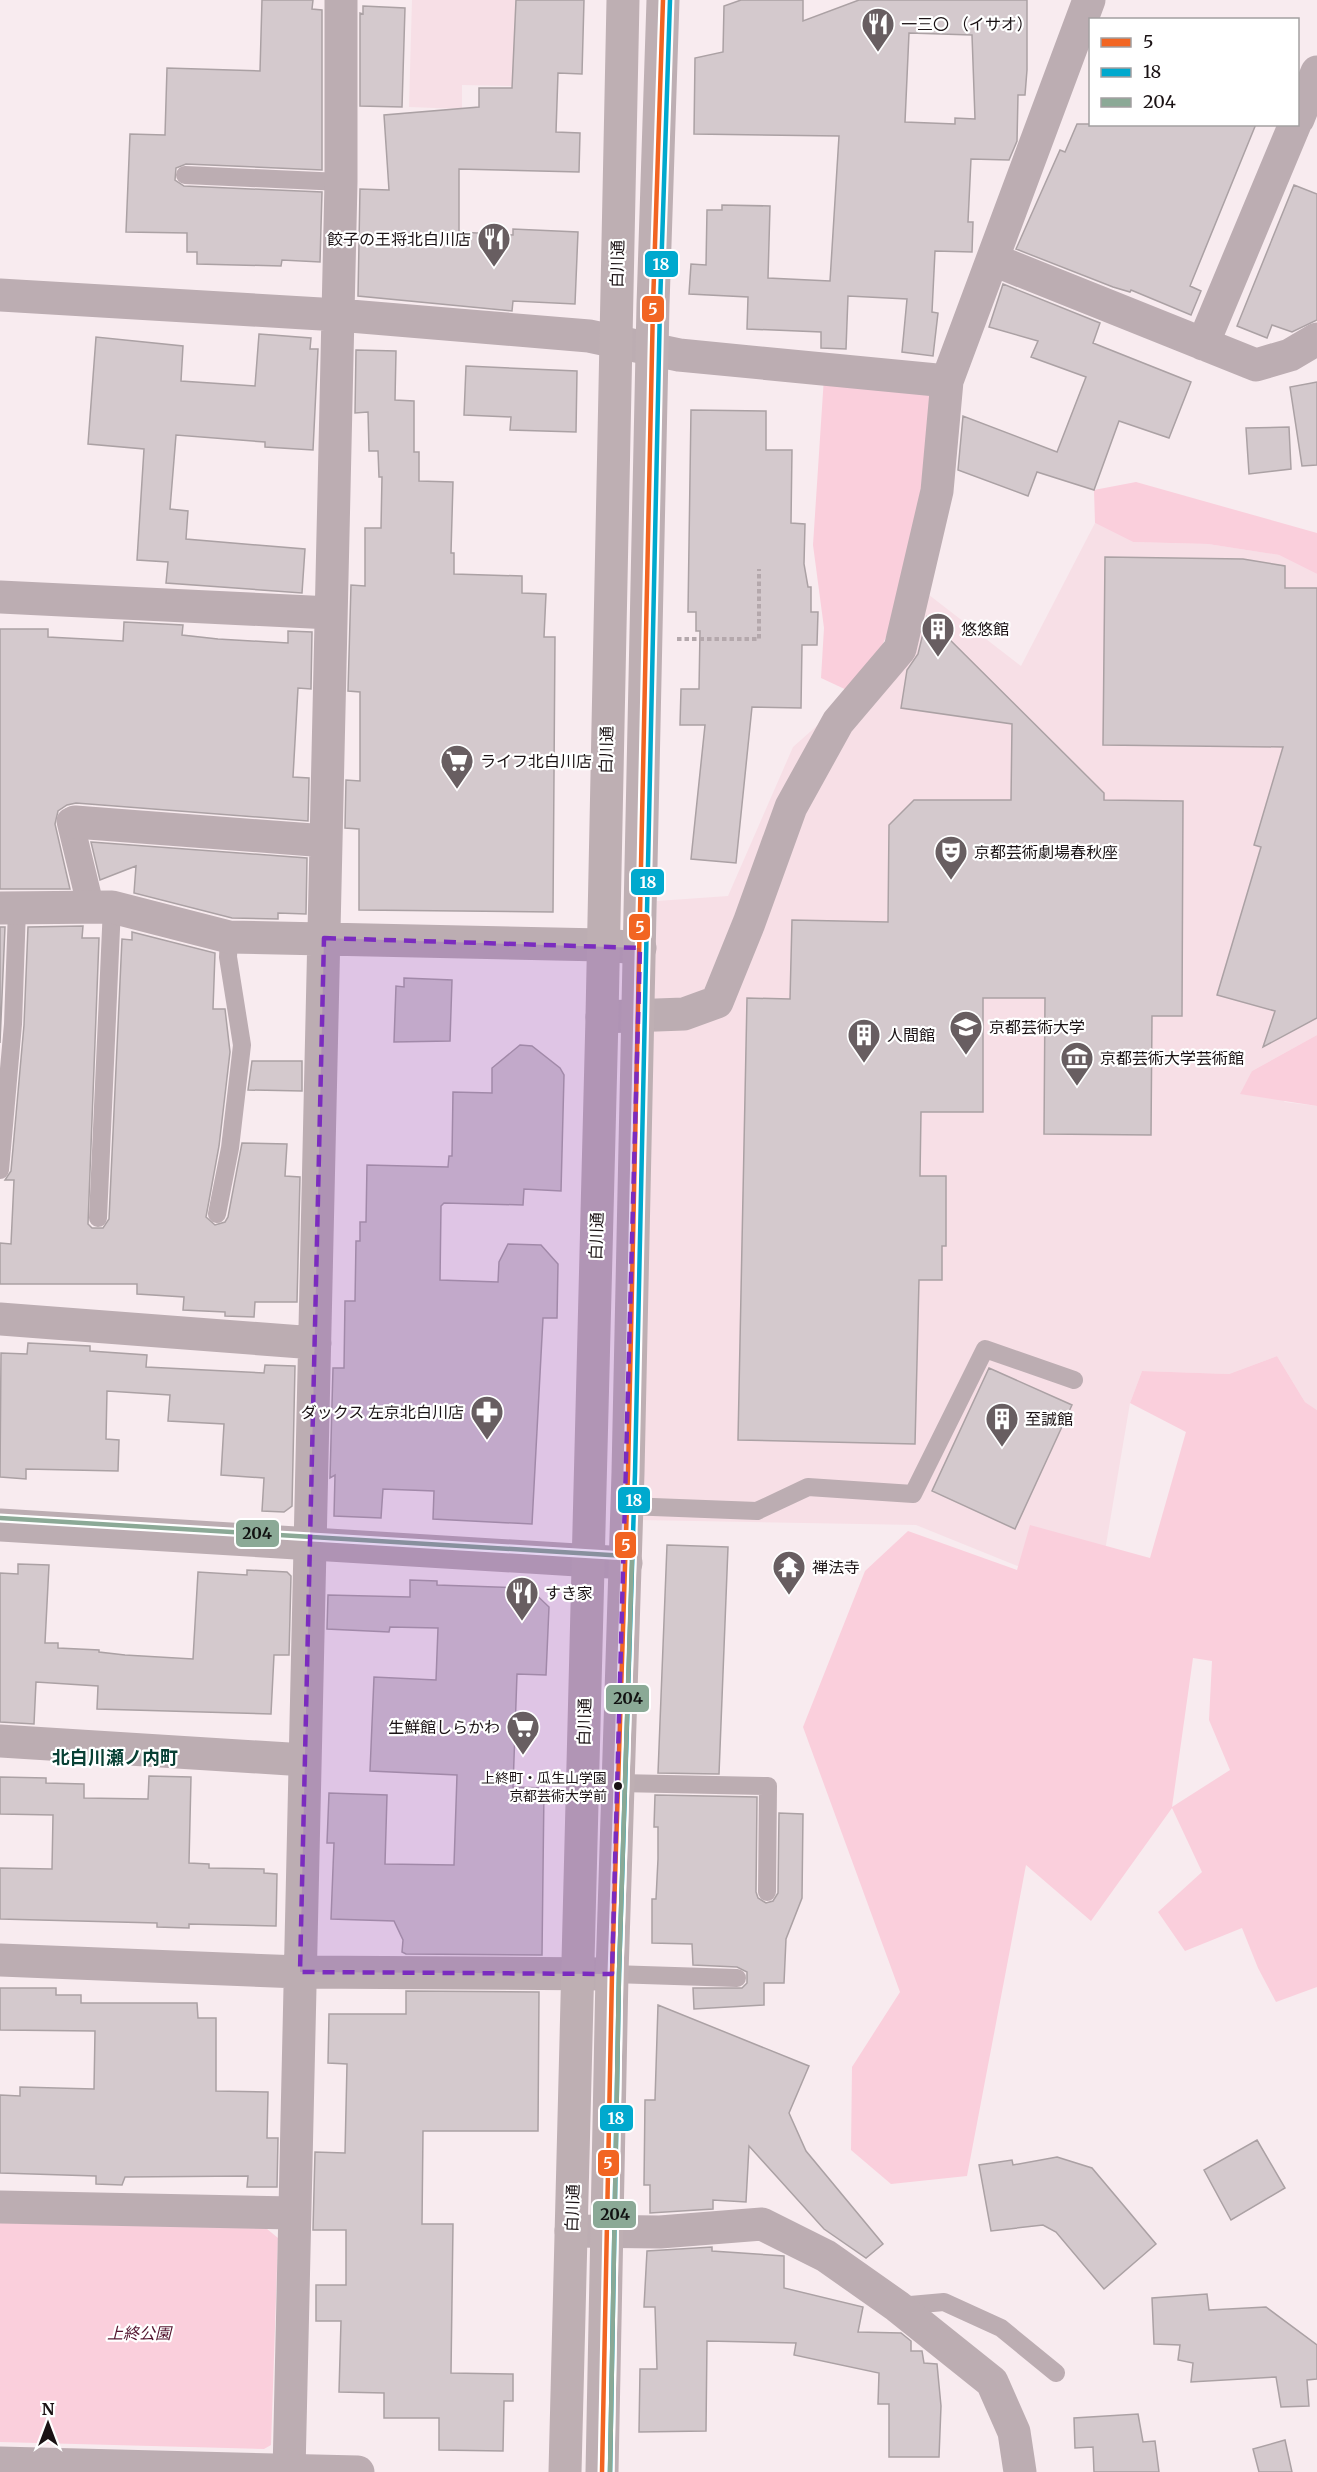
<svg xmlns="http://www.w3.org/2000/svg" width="1317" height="2472" viewBox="0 0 1317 2472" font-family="Merriweather,'Noto Sans JP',serif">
  <rect width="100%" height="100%" fill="#f8ebef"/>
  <path fill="#f7dfe6" d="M412,0H584L582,74L513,71L512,86L462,85V109L409,107Z
    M1095,523L1133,542L1208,544L1279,555L1317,574V1035L1252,1071L1285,1102L1317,1106V1410L1305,1402L1277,1356L1229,1374L1142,1371L1130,1403L1097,1598L916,1525L639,1520L657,901L728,896L793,747L864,684L893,641L911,581L1021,666Z"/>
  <path fill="#facfdc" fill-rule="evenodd" d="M824,377L930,393C922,482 915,625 851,692L821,678L824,628L813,545Z
    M1136,482L1317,533V574L1279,555L1208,544L1133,542L1095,523L1094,490Z
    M1317,1035V1106L1240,1094L1252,1071Z
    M1277,1356L1305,1402L1317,1410V1987L1276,2002L1258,1968L1242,1928L1185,1951L1158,1912L1202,1872L1172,1808L1091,1921L1026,1865L967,2176L891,2184L851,2150L852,2067L900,1992L803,1727L865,1571L908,1531L1017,1570L1030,1525L1150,1558L1186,1432L1130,1403L1142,1371L1229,1374ZM1193,1658L1212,1661L1209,1720L1230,1770L1172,1807Z
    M0,2218L261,2224L278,2238L271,2445L264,2449L0,2442Z"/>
  <path fill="#d4c9cd" stroke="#aba1a4" stroke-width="1.5" fill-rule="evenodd" d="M262,0H313L312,9L322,10V170L186,164L176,168L175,180L184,186L322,192L320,262L282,260L281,266L197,264V252H187V233L126,232L130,134L165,135L167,68L260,71Z
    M516,0H584L582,74L558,73L556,132L580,133L579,172L459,169V232L513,235V229L578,232L575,304L513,301L512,311L358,296L360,189L389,190L384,115L479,107V88H512Z
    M741,0H803V21L859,0H1027V70L1025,95H1018L1017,141L1009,160L971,159L968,222H973L972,252L935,251L932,312L938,313L933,356L902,352L907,299L848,296L846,349L821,348V332L747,329L748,297L689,294L691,264L706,265L707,210H722V205L770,206L768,278L830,281L839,136L694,134L695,58L723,52L724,6ZM909,33L972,35L975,119L955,118V124L905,122Z
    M363,6L405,8L402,107L360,106V13L363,14Z
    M1077,124H1256L1190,286L1201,291L1191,315L1131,290L1130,292L1113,287L1016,249L1060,150L1065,152Z
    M1294,185L1317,194V320L1292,332L1272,325L1267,338L1237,326Z
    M1003,284L1100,323L1093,343L1191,382L1169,438L1119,421L1094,490L1037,472L1028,496L958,470L963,416L1057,452L1086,377L1031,357L1038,341L989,327Z
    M259,334L311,338L310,349H318L313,450L265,447V442L176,435L170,509L188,511L186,539L305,549L302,593L166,583L168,562L137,560L144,449L88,444L96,337L183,346L181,381L255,386Z
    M356,350L396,351L395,400L414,401V452H419V481L453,482L451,553H454V574L522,576V593L546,594L544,637H555L553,912L359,910V829L345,828L346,780L360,781V692L348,691L351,585L365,586V528H381L382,477H379L378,451H369L368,412L355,413Z
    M466,366L577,371L576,432L510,430L511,417L464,415Z
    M1317,382V465L1302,466L1290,387Z
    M691,410L766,411V450H792L791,523L805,524L804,564L808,587H811V612H818L817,645H802L801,708L752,707L736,863L691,859L705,725H680L681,689H699L700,631H696V612H688Z
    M1289,427L1291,469L1249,474L1246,428Z
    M1105,557L1243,559L1285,566V588H1317V1018L1263,1047L1275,1011L1217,995L1261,847L1254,845L1283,747L1103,745Z
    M927,617L1104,793V800L1183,801L1182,1016H1152L1151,1135L1044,1134L1045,998H983V1112H921L920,1176H946V1246H942V1280H919L915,1444L738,1440L747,998L790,999L792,920L888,922L889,825L914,800H1011L1012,724L901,708L907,670L918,654Z
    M124,622L183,625L182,635L218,639L288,643V631L312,632L311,689L298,688L293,777L309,778L308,821L76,803L67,805L58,811L55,824L70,889H0V629H48V637L123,641Z
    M91,842L307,858L306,914L278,913V919L232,918L134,893L136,866L100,880Z
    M83,926L82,938H99L88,1224L92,1228H103L109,1219L122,939L132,940V932L215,953L213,1009H225L230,1052L219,1146L206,1217L215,1225L225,1222L228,1217L242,1143L287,1144L285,1176L300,1177L297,1302H255L254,1317L225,1316V1312L183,1310L184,1297L137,1294V1284H0V1243L11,1244L14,1180H5L11,1171L24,1025L28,927Z
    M0,927H5L0,1043Z
    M404,978L452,980L450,1041L394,1042L396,986L404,987Z
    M520,1045L532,1046L560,1068L564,1075L561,1191L524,1189L523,1205L444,1203L441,1206L440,1280L498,1282L499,1262L508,1244L541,1245L558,1264L557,1318H543L532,1524L433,1519L434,1491L383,1489L381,1518L334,1516L335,1475L330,1478L333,1368H344L345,1301H355L356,1241H360V1222H366L367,1165L448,1167L449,1156H452L453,1092L492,1093V1068Z
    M252,1061H302V1091L248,1090Z
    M28,1343L90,1346V1351L147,1355L146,1367L264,1373L265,1365L295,1366L292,1506L284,1512L262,1511L264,1478L221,1475L224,1424L168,1421L170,1395L107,1391L106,1439L119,1440L118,1471L26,1469V1479L0,1477L1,1353L27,1354Z
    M989,1368L1072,1405L1015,1529L932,1491Z
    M667,1545L728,1547L719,1774L658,1773Z
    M18,1564L49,1565L45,1643H58V1648L99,1650V1652L125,1655L193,1659L198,1572L247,1575V1570L287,1572L291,1576L289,1655H274L271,1714L97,1709L98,1686L36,1682L34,1724L0,1722V1573L18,1574Z
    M410,1580L437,1581V1585L529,1588L549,1607L546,1675L517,1674L513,1787L544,1788L542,1955L406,1954L402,1952L403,1940L394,1921L331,1919L334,1843H327L329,1793L387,1795L385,1864L454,1865L457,1775L370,1771L374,1677L436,1680L438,1628L390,1627L389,1632L327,1629L328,1595L410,1597Z
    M149,1776L191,1777L189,1863L209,1864V1868L264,1869V1873L277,1874L276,1926L189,1924V1928L157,1927V1923L0,1919V1868L52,1869L53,1815L0,1814V1777L46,1778V1783L84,1784V1798L148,1799Z
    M655,1795L757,1797L756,1892L758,1898L766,1903L773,1901L778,1893L779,1813L803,1814L802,1898L786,1939L784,1983H764V2005L694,2009L693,1988H742L747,1983V1972L737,1967L693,1965L692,1944L652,1943V1899H656L658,1859V1827H654Z
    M0,1988H56V1995H81V2003H197L198,2018H216V2091L268,2092L267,2138H278L277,2187H247L248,2176L125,2177L122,2185L96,2184V2176L0,2173V2095L20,2096V2087L94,2089L95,2031L0,2030Z
    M406,1991L539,1992L538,2131H423L422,2224H453L451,2373L513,2374V2401H504L503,2451L439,2450V2418H384V2393L339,2392L341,2321H316V2285H346V2230H313L315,2152L345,2153L347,2064L328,2063L329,2014H406Z
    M658,2005L809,2066L789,2113L806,2151L883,2244L866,2258L824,2229L749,2146L746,2202L713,2200V2209L650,2213V2185H644L645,2100H655Z
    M1257,2140L1285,2188L1231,2220L1204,2170Z
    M1057,2157L1092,2168L1156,2244L1104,2289L1056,2232L1043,2225L991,2231L979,2165L1012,2160L1013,2165Z
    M712,2247V2251L784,2256V2288L863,2307L858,2332L901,2333L911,2341V2351H922L924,2363L937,2364L941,2406L939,2457H889V2404H878L879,2373L794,2355L796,2343L707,2341L706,2431L639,2432L640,2369H657L655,2307H644L647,2251Z
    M1207,2294L1209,2310L1266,2307L1317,2345V2379L1307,2380L1309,2406L1281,2407L1276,2377L1191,2382L1193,2363L1178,2360L1180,2345L1154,2344L1152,2298Z
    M1138,2414L1143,2442L1155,2441L1159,2472H1094L1093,2447L1075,2448L1074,2418Z
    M1285,2440L1292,2472H1259L1253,2449Z"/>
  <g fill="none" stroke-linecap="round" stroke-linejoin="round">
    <path stroke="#b4a8ac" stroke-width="4" stroke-dasharray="4.5 3" stroke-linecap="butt" d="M677,639H759V569"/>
    <path stroke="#bcadb2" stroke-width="18" d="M185,175L341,182
      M0,1170L13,1024L17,909
      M217,1214L230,1148L242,1045L228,957L229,937
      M98,1218L112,907
      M627,1506L757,1511L808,1487L913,1494L985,1349L1074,1380
      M618,1783L768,1786L767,1892
      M612,1974L737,1978
      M899,2306L944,2302L1001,2328L1056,2373"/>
    <path stroke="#bcadb2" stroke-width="27" d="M75,822L70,821L91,908"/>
    <path stroke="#bcadb2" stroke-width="33" d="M1298,119L1317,72
      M994,260L1256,365L1290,355L1317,339
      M0,295L338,315L589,336L679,355L947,381
      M1203,344L1295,124
      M0,597L331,613
      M75,822L326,841
      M0,908L112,907L229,937L602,945L640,948
      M602,1017L684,1014L717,1002L749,923L791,807L838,722L900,649L937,491L947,381L1089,0
      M0,1319L315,1343
      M0,1741L305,1760
      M0,1960L300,1972L607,1974
      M0,2207L294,2213
      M571,2231L660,2232L762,2224L826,2256L897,2306L992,2382L1014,2432L1020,2472
      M0,2463L358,2472
      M289,2472L341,182V0"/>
    <path stroke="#bcadb2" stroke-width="33" d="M0,1525L626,1563"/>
    <path stroke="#beafb3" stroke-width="33" d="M565,2472L602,1017L623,0
      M602,2472L612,1974L628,1473L653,305L663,0"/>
    <g stroke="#fff" stroke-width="9">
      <path id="bus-1" d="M602,2472L612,1974L628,1473L653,305L663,0"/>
    </g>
    <g stroke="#fff" stroke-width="9">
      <path id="bus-2" d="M610,2472L619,1974L635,1473L660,305L670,0"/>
    </g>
    <g stroke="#fff" stroke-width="9">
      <path id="bus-3" d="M0,1518L626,1556L632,1559L619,1974L610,2472"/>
    </g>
    <use href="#bus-1" stroke="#f26522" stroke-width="4.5"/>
    <use href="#bus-2" stroke="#00a9ce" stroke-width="4.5"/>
    <use href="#bus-3" stroke="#8ba996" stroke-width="4.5"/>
  </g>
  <path fill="#7b2cbf" fill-opacity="0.2" stroke="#7b2cbf" stroke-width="4.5" stroke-dasharray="12 8" stroke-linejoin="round" d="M324,938L640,948L612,1974L300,1972Z"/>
  <defs>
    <g id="restaurant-pin" transform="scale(1.725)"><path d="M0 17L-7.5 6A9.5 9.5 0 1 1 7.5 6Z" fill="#685e61" stroke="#fff"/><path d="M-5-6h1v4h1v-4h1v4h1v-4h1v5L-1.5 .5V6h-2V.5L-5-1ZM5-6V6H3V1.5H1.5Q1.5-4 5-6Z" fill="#fff"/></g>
    <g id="building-pin" transform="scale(1.725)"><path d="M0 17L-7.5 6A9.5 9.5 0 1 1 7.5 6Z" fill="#685e61" stroke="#fff"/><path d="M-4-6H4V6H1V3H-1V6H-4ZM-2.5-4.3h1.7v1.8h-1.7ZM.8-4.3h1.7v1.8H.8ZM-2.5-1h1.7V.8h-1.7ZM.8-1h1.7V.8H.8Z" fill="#fff"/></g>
    <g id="supermarket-pin" transform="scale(1.725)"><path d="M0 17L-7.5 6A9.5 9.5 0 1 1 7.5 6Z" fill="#685e61" stroke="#fff"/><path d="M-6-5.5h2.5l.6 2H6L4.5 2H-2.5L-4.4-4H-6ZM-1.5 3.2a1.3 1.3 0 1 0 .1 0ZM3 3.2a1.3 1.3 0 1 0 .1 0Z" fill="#fff"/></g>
    <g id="theatre-pin" transform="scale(1.725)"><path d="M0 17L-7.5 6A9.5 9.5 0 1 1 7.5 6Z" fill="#685e61" stroke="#fff"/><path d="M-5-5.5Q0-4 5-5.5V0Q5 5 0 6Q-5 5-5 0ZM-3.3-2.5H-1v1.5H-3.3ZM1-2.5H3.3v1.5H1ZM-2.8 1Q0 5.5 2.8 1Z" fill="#fff"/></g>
    <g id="university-pin" transform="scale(1.725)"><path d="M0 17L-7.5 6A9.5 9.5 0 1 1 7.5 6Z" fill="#685e61" stroke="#fff"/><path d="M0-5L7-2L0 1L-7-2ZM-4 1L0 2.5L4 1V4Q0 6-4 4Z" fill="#fff"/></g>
    <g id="museum-pin" transform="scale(1.725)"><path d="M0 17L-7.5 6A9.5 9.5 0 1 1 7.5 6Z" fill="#685e61" stroke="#fff"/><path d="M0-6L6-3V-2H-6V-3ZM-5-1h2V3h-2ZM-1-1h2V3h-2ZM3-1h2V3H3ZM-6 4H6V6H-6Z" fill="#fff"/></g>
    <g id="pharmacy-pin" transform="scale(1.725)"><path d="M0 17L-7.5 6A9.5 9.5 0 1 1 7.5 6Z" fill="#685e61" stroke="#fff"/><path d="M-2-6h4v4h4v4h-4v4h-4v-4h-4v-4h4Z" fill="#fff"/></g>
    <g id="temple-pin" transform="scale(1.725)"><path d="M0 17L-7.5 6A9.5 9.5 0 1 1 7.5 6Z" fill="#685e61" stroke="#fff"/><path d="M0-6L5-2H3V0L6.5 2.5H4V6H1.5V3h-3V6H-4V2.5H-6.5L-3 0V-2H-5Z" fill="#fff"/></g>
  </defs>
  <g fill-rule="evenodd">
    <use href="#restaurant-pin" x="878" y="24"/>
    <use href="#restaurant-pin" x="494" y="239"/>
    <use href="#building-pin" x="938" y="629"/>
    <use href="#supermarket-pin" x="457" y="761"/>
    <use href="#theatre-pin" x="951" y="852"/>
    <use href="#university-pin" x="966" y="1027"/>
    <use href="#building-pin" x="864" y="1035"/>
    <use href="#museum-pin" x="1077" y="1058"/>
    <use href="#pharmacy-pin" x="487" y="1412"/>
    <use href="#building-pin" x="1002" y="1419"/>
    <use href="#temple-pin" x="789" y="1567"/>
    <use href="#restaurant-pin" x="522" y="1593"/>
    <use href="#supermarket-pin" x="523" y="1727"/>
  </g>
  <circle fill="#1a1214" stroke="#fff" stroke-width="2" cx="618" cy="1786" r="5"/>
  <g text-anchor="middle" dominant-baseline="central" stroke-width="4.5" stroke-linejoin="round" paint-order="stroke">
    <g font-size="14" fill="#1a1214" stroke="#fff" text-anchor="end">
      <text x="607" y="1778">上終町・瓜生山学園<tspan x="607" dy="18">京都芸術大学前</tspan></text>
    </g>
    <g font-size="16" fill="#1a1214" stroke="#fff" text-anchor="start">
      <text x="901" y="24">一三〇 （イサオ）</text>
      <text x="471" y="239" text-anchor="end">餃子の王将北白川店</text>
      <text x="961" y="629">悠悠館</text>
      <text x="480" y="761">ライフ北白川店</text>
      <text x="974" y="852">京都芸術劇場春秋座</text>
      <text x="989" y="1027">京都芸術大学</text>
      <text x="887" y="1035">人間館</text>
      <text x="1100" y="1058">京都芸術大学芸術館</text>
      <text x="464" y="1412" text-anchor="end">ダックス 左京北白川店</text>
      <text x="1025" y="1419">至誠館</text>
      <text x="812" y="1567">禅法寺</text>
      <text x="545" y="1593">すき家</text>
      <text x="500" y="1727" text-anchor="end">生鮮館しらかわ</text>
    </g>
    <g font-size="16" fill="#1a1214" stroke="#fff">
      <text transform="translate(617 264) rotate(-89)">白川通</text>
      <text transform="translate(606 750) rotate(-89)">白川通</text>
      <text transform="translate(596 1236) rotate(-88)">白川通</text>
      <text transform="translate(584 1722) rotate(-89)">白川通</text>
      <text transform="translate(572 2208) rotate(-88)">白川通</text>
    </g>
    <g font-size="16" font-style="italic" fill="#52132d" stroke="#fff">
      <text x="139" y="2333">上終公園</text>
    </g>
    <g font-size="18" font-weight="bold" fill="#074034" stroke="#fff">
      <text x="115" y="1757">北白川瀬ノ内町</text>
    </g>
  </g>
  <g stroke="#fff" stroke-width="2">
    <rect x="644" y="250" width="35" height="28" rx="6" fill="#00a9ce"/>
    <rect x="641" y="295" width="24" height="28" rx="6" fill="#f26522"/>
    <rect x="630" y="868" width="35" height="28" rx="6" fill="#00a9ce"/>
    <rect x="628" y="913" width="23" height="28" rx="6" fill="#f26522"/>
    <rect x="617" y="1486" width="34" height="28" rx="6" fill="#00a9ce"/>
    <rect x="235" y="1519" width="45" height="29" rx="6" fill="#8ba996"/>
    <rect x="614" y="1531" width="23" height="28" rx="6" fill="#f26522"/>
    <rect x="605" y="1684" width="45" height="29" rx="6" fill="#8ba996"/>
    <rect x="599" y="2104" width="35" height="28" rx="6" fill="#00a9ce"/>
    <rect x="597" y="2149" width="23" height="28" rx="6" fill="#f26522"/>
    <rect x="592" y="2200" width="45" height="29" rx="6" fill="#8ba996"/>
  </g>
  <g font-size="16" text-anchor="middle" font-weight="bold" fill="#fff">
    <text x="661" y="270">18</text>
    <text x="653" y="315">5</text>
    <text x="648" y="888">18</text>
    <text x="640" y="933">5</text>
    <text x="634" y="1506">18</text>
    <text x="626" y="1551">5</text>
    <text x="616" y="2124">18</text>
    <text x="608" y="2169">5</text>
  </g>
  <g font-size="16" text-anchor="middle" font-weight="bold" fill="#111">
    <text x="257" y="1539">204</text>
    <text x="628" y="1704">204</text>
    <text x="615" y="2220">204</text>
  </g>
  <rect x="1089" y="18" width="210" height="108" fill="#ffffff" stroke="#a3a0a1" stroke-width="1.5"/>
  <rect x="1101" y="38" width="30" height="9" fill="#f26522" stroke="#a3a0a1" stroke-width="1.5"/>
  <text x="1143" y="48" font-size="18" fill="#1a1214">5</text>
  <rect x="1101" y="68" width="30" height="9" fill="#00a9ce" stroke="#a3a0a1" stroke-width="1.5"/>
  <text x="1143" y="78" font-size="18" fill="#1a1214">18</text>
  <rect x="1101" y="98" width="30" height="9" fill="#8ba996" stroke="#a3a0a1" stroke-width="1.5"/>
  <text x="1143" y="108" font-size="18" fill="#1a1214">204</text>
  <g transform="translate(48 2424)" stroke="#ffffff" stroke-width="4.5" paint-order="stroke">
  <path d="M0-4.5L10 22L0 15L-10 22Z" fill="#1a1214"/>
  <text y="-9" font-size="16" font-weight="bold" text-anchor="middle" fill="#1a1214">N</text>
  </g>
</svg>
